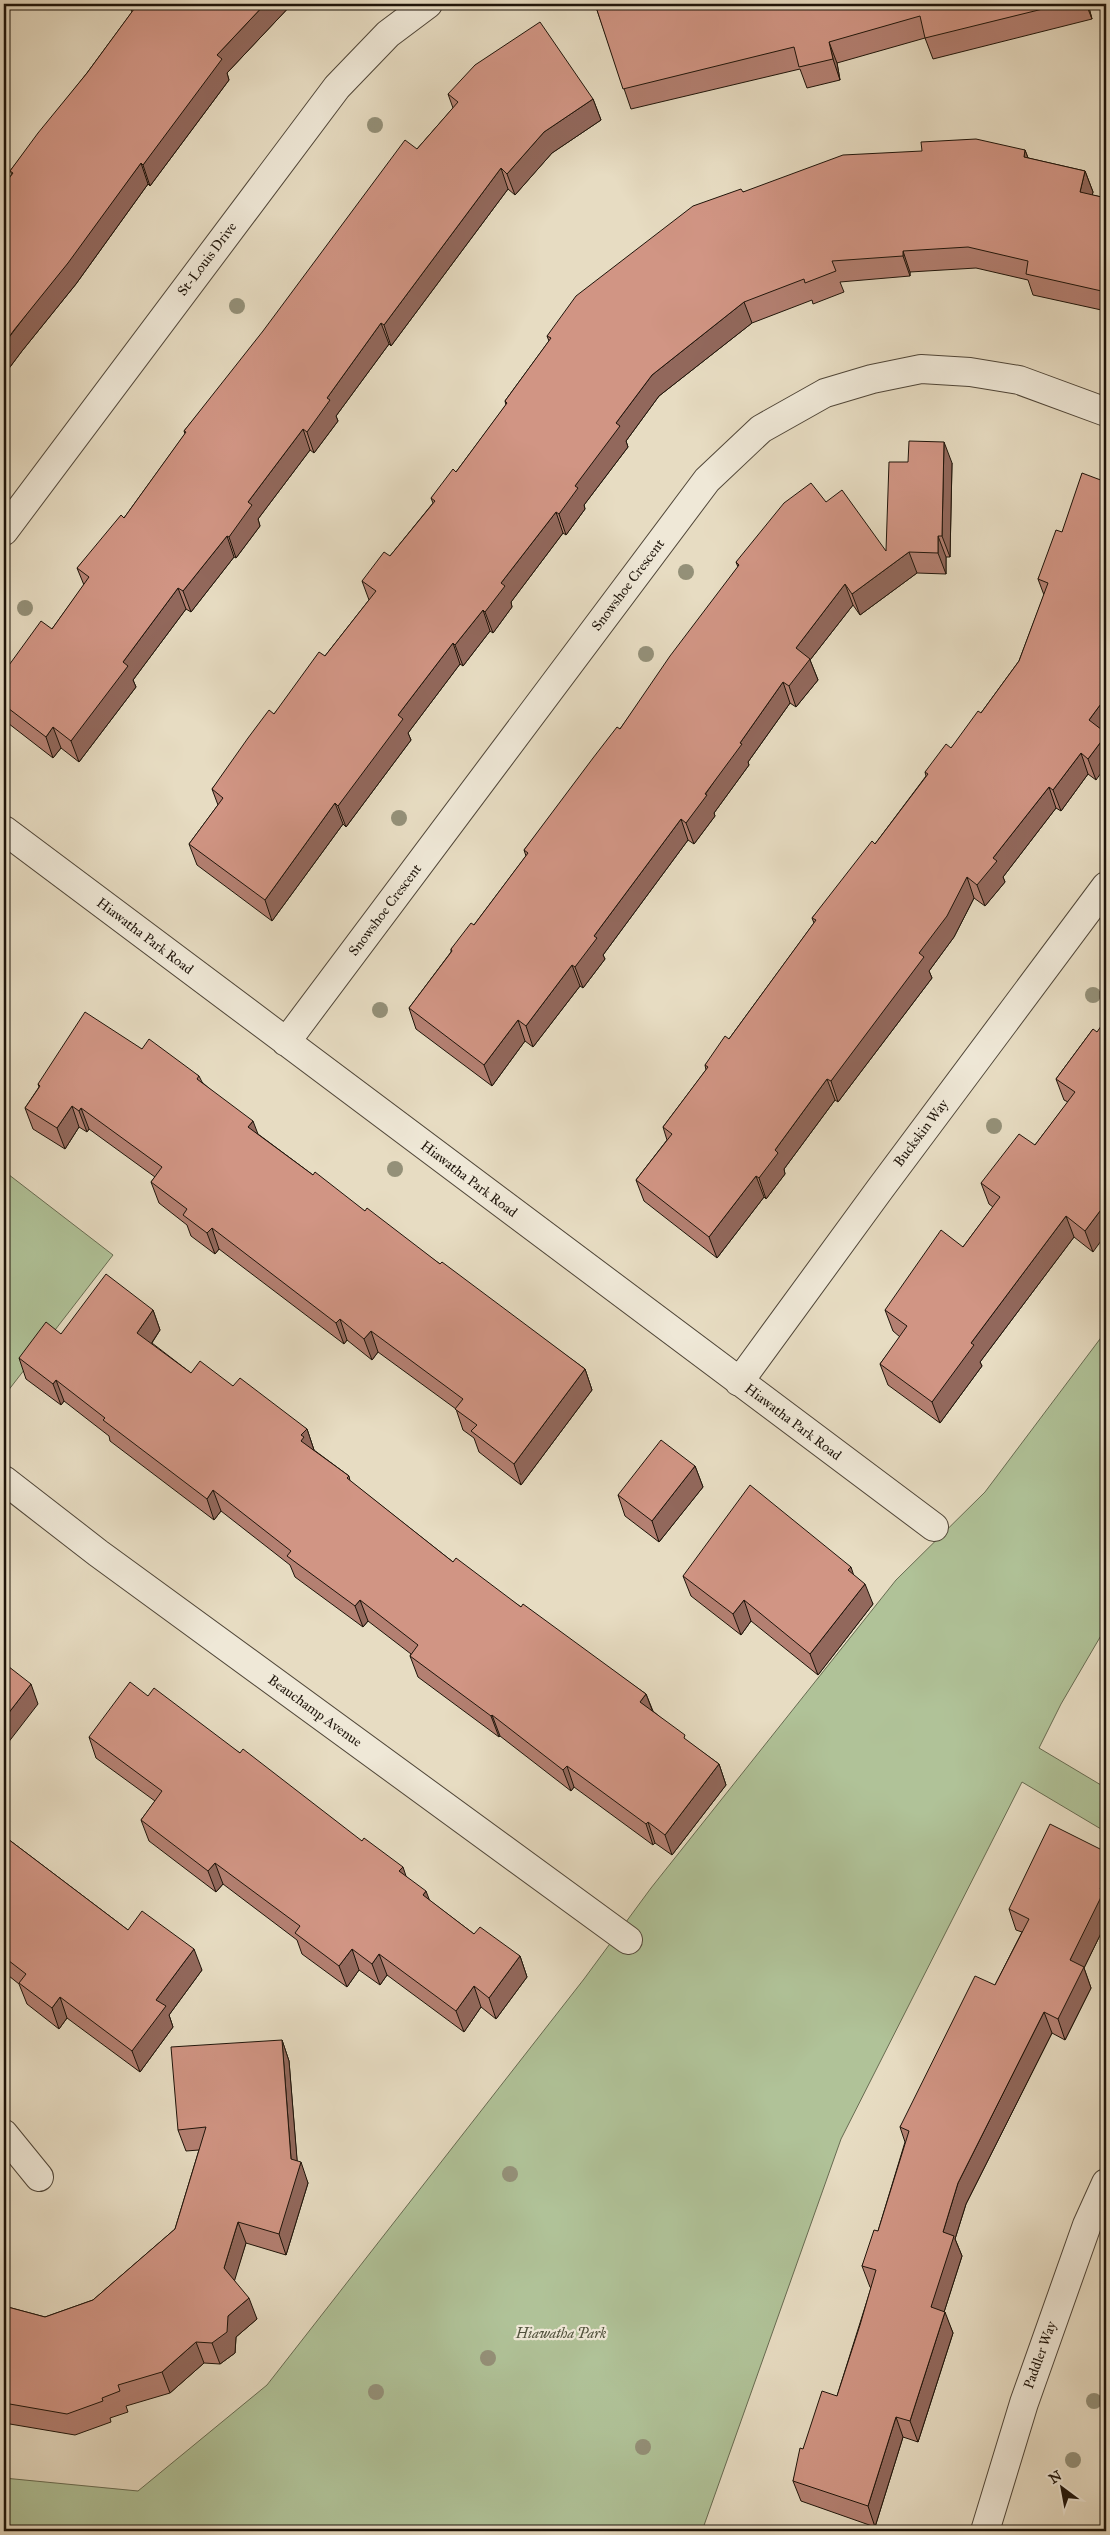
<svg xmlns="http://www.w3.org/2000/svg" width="1110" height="2535" viewBox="0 0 1110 2535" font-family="'IM FELL Great Primer',serif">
  <rect width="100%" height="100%" fill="#e7dcc2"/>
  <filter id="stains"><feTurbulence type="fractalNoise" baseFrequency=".004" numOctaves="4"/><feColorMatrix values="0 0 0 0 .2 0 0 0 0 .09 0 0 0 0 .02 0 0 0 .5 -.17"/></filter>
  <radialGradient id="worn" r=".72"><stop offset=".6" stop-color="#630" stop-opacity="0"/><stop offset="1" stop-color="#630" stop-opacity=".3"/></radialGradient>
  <path fill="#b0c298" stroke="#676b51" d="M4,1171L113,1255L4,1396Z
    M1106,1331V1627L1061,1704L1039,1748L1106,1788V1832L1022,1782L841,2139L702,2531H4V2478L138,2491L267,2385L584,1979L651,1888L896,1580L985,1492Z"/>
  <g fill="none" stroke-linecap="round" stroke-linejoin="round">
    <g stroke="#504638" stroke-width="30">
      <path id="street" d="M4,531L337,87L388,34L428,4
        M4,830L934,1527
        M286,1042L707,480L761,429L825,393L872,379L921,369L970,372L1019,380L1106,412
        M739,1382L880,1189L1106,886
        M4,1480L98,1553L628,1940
        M4,2134L39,2177
        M985,2531L1024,2403L1087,2225L1106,2183"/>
    </g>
    <use href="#street" stroke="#efe8d7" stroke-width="28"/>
  </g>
  <g fill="#949078">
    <circle cx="375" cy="125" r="8"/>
    <circle cx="237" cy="306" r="8"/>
    <circle cx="686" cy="572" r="8"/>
    <circle cx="25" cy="608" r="8"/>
    <circle cx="646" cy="654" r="8"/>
    <circle cx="399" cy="818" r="8"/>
    <circle cx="1093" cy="995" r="8"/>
    <circle cx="380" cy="1010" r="8"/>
    <circle cx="994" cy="1126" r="8"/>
    <circle cx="395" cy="1169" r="8"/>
    <circle cx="510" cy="2174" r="8"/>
    <circle cx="488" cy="2358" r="8"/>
    <circle cx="376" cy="2392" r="8"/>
    <circle cx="1094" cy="2401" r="8"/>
    <circle cx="643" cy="2447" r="8"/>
    <circle cx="1073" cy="2460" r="8"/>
  </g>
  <path fill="#b48072" stroke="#1e140a" d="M130,4H292L227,73L229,80L150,186L148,184L76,284L22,351L4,375V185L12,174L10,171L87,73L132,12L129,5Z
    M595,4H1088L1092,19L933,59L925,38L837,63L840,80L807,88L800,69L631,109Z
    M448,94L593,99L601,120L552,153L515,195L508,189L391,346L389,344L336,416L338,421L314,453L310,450L258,519L260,526L236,558L234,557L191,612L186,609L133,680L136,687L79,762L61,748L53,758L4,720V672L52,629L84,585L77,568L124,518L185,434L184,431L417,149L453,108Z
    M1025,150L1028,158L1085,171L1093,192L1092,195L1106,198V311L1033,295L1028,280L976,268L910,272V276L840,282L844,292L813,304L812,300L752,323L659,396L626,441L628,447L584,505L585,509L566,535L563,533L511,602L512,607L493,633L490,631L463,666L460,664L408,733L411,740L346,827L343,824L272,921L197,865L189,844L218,805L212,789L274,714L325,656L369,600L362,581L390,556L433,503L431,498L456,472L506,405L505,401L549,341L547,336L743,192Z
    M952,463L950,557H946V574L917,573L860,615L853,605L810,660L818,680L796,707L790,703L748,762L749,765L714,813L715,816L694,844L688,840L603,955L605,959L583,988L580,986L533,1047L525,1041L492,1086L416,1029L409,1008L451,952V949L474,925L526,856L524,850L620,729L738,567L736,562L826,502L886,551Z
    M1106,482V728L1104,732L1096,780L1088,774L1061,811L1056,808L1003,877L1005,882L985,906L974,898L954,937L929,971L932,978L838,1102L835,1100L784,1169L785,1174L766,1199L764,1197L717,1258L644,1201L636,1180L667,1140L663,1127L706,1070L705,1065L729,1039L814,923L812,918L875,844L926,776L925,772L951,748L981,713L1019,661L1044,595L1038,579L1062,532Z
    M1093,1029V1252L1074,1237L980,1362L982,1366L940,1423L888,1385L880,1364L900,1337L893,1331L885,1310L963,1247L993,1207L989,1204L981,1183L1035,1145L1068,1102L1064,1100L1056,1079Z
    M142,1049L199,1076L202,1082L258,1134L313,1175L440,1264L585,1369L592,1390L521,1485L479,1452L474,1438L463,1430L456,1409L378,1352L372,1360L347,1340L344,1344L219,1249L215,1254L191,1236L187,1225L159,1203L151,1182L155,1177L89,1129L87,1132L79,1127L65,1149L33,1129L25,1108L39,1087L38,1084Z
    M153,1310L160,1330L152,1343L191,1373L233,1386L307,1429L314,1450L349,1476L350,1481L453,1562L521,1607L646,1694L653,1711L687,1741L719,1764L726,1785L672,1855L655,1843L653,1845L574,1787L571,1791L500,1736L499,1737L418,1677L410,1656L411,1654L368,1621L363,1627L295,1577L290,1565L221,1511L214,1520L110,1441L109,1436L64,1401L61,1405L26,1379L19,1358L61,1334Z
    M695,1466L703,1487L659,1542L625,1516L618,1495Z
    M853,1574L873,1604L818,1675L751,1621L741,1635L691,1596L683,1576Z
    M148,1696L240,1753L406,1876L429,1900L474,1934L520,1956L527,1977L496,2019L481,2007L464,2032L387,1975L380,1985L359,1970L347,1987L302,1954L297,1940L223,1884L216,1892L149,1841L141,1820L155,1801L96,1758L89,1737Z
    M4,1836L128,1930L202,1970L169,2015L173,2027L140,2072L67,2018L59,2029L27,2004L19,1984L4,1972Z
    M1106,1852V1923L1084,1968L1091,1988L1065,2040L1052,2033L966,2204L955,2239L962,2256L944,2312L953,2333L918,2442L903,2437L875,2527L801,2501L793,2481L803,2449L837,2396L871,2288L870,2287L862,2266L878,2231L905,2142L900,2127L995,1985L1022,1932L1016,1930L1009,1909Z
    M282,2040L289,2061L297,2161L308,2183L286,2255L246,2243L234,2280L257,2319L236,2337L235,2353L220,2364L204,2363L170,2393L126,2406L128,2412L110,2418L111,2422L75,2435L4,2423V2306L45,2317L93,2300L175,2229L199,2150L186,2151L178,2130Z
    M1106,2420V2446L1101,2432Z"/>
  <path fill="#92685c" stroke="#1e140a" d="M265,4H292L227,73L229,80L150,186L143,165L217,55Z
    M1086,4H1088L1092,19Z
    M829,42L837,63L840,80L833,59Z
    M593,99L601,120L552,153L515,195L507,174L544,132Z
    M1025,150L1033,171L1024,157Z
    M141,163L148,184L76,284L22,351L4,375V344Z
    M501,168L508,189L391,346L384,325Z
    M1085,171L1093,192L1088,213L1080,192Z
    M903,251L910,272V276L903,256Z
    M744,302L752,323L659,396L626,441L628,447L584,505L585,509L566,535L559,514L575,486L616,423L652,375Z
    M381,323L389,344L336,416L338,421L314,453L307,432L327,398Z
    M303,429L310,450L258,519L260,526L236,558L229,537L248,502Z
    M944,442L952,463L950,557L942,536Z
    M556,512L563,533L511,602L512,607L493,633L485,612L501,583Z
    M227,536L234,557L191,612L183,591Z
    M938,536L946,557V574L938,553Z
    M909,552L917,573L860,615L852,594Z
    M845,584L853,605L810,660L818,680L796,707L789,686L796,648Z
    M178,588L186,609L133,680L136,687L79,762L71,741L123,662Z
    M483,610L490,631L463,666L455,645Z
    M453,643L460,664L408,733L411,740L346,827L338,806L398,715Z
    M783,682L790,703L748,762L749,765L714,813L715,816L694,844L686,823L740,743Z
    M1106,697V728L1097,741L1089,720Z
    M53,727L61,748L53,758L46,737Z
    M1106,735V766L1096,780L1088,759Z
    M1081,753L1088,774L1061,811L1053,790Z
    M1049,787L1056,808L1003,877L1005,882L985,906L977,885L993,858Z
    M335,803L343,824L272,921L265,900Z
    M681,819L688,840L603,955L605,959L583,988L575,967L594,936Z
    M967,877L974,898L954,937L929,971L932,978L838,1102L831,1081L919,953Z
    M572,965L580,986L533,1047L526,1026Z
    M518,1020L525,1041L492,1086L484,1065Z
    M827,1079L835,1100L784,1169L785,1174L766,1199L759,1178L775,1150Z
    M72,1106L79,1127L65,1149L57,1128Z
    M81,1108L89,1129L87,1132L79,1111Z
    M253,1121L261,1142L248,1127Z
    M756,1176L764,1197L717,1258L709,1237Z
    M1106,1203V1234L1093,1252L1085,1231Z
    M1066,1216L1074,1237L980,1362L982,1366L940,1423L932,1402L971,1343Z
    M212,1228L219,1249L215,1254L207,1233Z
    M153,1310L160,1330L145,1353L137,1333Z
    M340,1319L347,1340L344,1344L336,1323Z
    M371,1331L378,1352L372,1360L364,1339Z
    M585,1369L592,1390L521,1485L514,1464Z
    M56,1380L64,1401L61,1405L53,1384Z
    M307,1429L314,1450L310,1454L301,1441V1435Z
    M695,1466L703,1487L659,1542L652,1521Z
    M213,1490L221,1511L214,1520L207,1499Z
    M851,1567L858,1588L848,1570Z
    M865,1584L873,1604L818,1675L810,1654Z
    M360,1600L368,1621L363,1627L355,1606Z
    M744,1600L751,1621L741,1635L733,1614Z
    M31,1684L38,1704L4,1748V1719Z
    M646,1694L654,1715L640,1702Z
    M492,1715L500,1736L499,1737L491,1716Z
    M719,1764L726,1785L672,1855L665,1835Z
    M567,1766L574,1787L571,1791L563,1770Z
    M648,1822L655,1843L653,1845L646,1824Z
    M215,1863L223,1884L216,1892L208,1871Z
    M403,1867L410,1888L399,1871Z
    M1106,1878V1923L1084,1968L1091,1988L1065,2040L1058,2019L1070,1960L1100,1889Z
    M426,1891L434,1912L423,1895Z
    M194,1949L202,1970L169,2015L173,2027L140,2072L132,2051L156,2000Z
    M352,1949L359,1970L347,1987L339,1966Z
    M379,1954L387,1975L380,1985L372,1964Z
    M520,1956L527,1977L496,2019L489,1998Z
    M474,1986L481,2007L464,2032L456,2011Z
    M60,1997L67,2018L59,2029L52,2008Z
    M1044,2012L1052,2033L966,2204L955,2239L962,2256L939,2328L931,2307L943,2232L958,2183Z
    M282,2040L289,2061L298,2171L301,2162L308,2183L286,2255L279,2234L291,2159Z
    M238,2222L246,2243L232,2289L224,2268Z
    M249,2298L257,2319L236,2337L235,2353L220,2364L212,2343L228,2316Z
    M945,2312L953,2333L918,2442L910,2421Z
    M196,2342L204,2363L170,2393L162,2372Z
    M896,2417L903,2437L875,2527L868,2506Z"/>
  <path fill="#d19584" stroke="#1e140a" d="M130,4H265L217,55L222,59L143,165L141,163L68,263L14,330L4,344V185L13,173L10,171L38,133L87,73L134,9L129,5Z
    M595,4H1063L925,38L920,16L829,42L833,59L799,67L794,47L623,89Z
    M540,22L593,99L544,132L507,174L501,168L384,325L381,323L327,398L330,400L307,432L303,429L248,502L252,505L229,537L227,536L183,591L178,588L123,662L128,666L71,741L53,727L46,737L4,705V672L41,621L52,629L89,577L77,568L121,515L124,518L186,432L184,431L263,331L405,140L417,149L458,102L448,94L475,65Z
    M976,139L1025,150L1024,157L1085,171L1080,192L1106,198V292L1026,274L1028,261L968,247L903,251V256L832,261L836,271L805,283L804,279L744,302L652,375L616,423L620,426L575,486L578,488L559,514L556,512L501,583L505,586L485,612L483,610L455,645L453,643L398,715L403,719L338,806L335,803L265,900L189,844L223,798L212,789L248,738L269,710L274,714L319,652L325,656L376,591L362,581L384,552L390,556L435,501L431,498L453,469L456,472L507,403L505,401L551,338L547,336L576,296L693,206L741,189L743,192L843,155L922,151L921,142Z
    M909,441L944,442L942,536H938V553L909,552L852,594L845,584L796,648L810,659L789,686L783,682L740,743L742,744L705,794L707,795L686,823L681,819L594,936L597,938L575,967L572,965L526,1026L518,1020L484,1065L409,1008L452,951L451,949L471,923L474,925L528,853L524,850L593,758L617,727L620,729L670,656L739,565L736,562L784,503L811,483L826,502L842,490L886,551L889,462H908Z
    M1082,473L1106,482V697L1089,720L1106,733V735L1088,759L1081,753L1053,790L1049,787L993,858L997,861L977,885L967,877L947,916L919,953L924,957L831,1081L827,1079L775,1150L778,1153L759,1178L756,1176L709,1237L636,1180L672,1134L663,1127L708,1067L705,1065L725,1036L729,1039L816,920L812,918L872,841L875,844L928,774L925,772L946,744L951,748L978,711L981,713L1019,661L1048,583L1038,579L1056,530L1062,532Z
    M85,1012L142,1049L149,1039L199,1076L197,1079L253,1121L248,1127L313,1175L315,1172L365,1211L367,1208L440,1264L442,1262L585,1369L514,1464L471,1431L477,1425L455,1409L463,1399L371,1331L364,1339L340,1319L336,1323L212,1228L207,1233L183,1215L187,1209L151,1182L162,1167L81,1108L79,1111L72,1106L57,1128L25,1108L40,1086L38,1084Z
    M1106,1019V1203L1085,1231L1066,1216L971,1343L974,1345L932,1402L880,1364L907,1326L885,1310L941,1230L963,1247L1000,1197L981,1183L1019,1134L1035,1145L1075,1092L1056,1079L1093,1029L1097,1032Z
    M106,1274L153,1310L137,1333L191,1373L200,1361L233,1386L240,1378L307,1429L301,1435L304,1437L301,1441L349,1476L347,1478L453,1562L456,1558L521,1607L523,1604L646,1694L640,1702L685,1735L684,1738L719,1764L665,1835L648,1822L646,1824L567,1766L563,1770L492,1715L491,1716L410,1656L418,1645L360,1600L355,1606L287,1556L291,1551L213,1490L207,1499L103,1420L105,1418L56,1380L53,1384L19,1358L46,1322L61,1334Z
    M661,1440L695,1466L652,1521L618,1495Z
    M750,1485L851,1567L848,1570L865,1584L810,1654L744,1600L733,1614L683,1576Z
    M4,1663L31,1684L4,1719Z
    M130,1682L148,1696L154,1688L240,1753L243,1749L362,1841L364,1838L403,1867L399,1871L426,1891L423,1895L474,1934L480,1927L520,1956L489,1998L474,1986L456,2011L379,1954L372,1964L352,1949L339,1966L295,1933L300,1926L215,1863L208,1871L141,1820L162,1791L89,1737Z
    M1050,1824L1106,1852V1878L1100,1889L1104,1891L1070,1960L1084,1967L1058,2019L1044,2012L958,2183L943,2232L954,2236L931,2307L945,2312L910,2421L896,2417L868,2506L793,2481L800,2448L803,2449L822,2391L837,2396L860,2325L876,2270L862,2266L874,2230L878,2231L909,2131L900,2127L975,1976L995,1985L1029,1919L1009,1909Z
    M4,1836L128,1930L142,1911L194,1949L156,2000L166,2006L132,2051L60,1997L52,2008L19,1983L26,1974L4,1957Z
    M282,2040L291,2159L301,2162L279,2234L238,2222L224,2268L249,2298L228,2316L227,2332L212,2343L196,2342L162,2372L118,2385L120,2391L102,2398L103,2401L67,2414L4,2403V2306L45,2317L93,2300L175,2229L206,2127L178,2130L171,2047Z
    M1106,2420V2434L1101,2432Z"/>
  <g text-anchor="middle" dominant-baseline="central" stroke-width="4.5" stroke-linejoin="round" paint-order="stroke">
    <g font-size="14" fill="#1e140a" stroke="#efe8d7">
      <text transform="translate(207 259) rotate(-53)">St-Louis Drive</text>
      <text transform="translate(628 585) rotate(-53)">Snowshoe Crescent</text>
      <text transform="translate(385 910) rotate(-53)">Snowshoe Crescent</text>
      <text transform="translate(145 936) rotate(37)">Hiawatha Park Road</text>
      <text transform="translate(921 1133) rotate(-53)">Buckskin Way</text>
      <text transform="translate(469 1179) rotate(37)">Hiawatha Park Road</text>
      <text transform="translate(793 1422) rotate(37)">Hiawatha Park Road</text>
      <text transform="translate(315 1711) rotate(36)">Beauchamp Avenue</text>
      <text transform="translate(1040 2355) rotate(-70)">Paddler Way</text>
    </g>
    <g font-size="14" font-style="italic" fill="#51513c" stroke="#efe8d7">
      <text x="561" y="2333">Hiawatha Park</text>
    </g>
  </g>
  <rect width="1110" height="2535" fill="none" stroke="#e7dcc2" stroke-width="20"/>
  <rect x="5" y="5" width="1100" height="2525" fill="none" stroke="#1e140a" stroke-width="2.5"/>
  <rect x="10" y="10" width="1090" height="2515" fill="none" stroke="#1e140a"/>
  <g transform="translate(1062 2488) rotate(328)" stroke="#efe8d7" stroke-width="4" paint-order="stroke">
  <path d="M0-4L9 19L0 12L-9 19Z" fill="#1e140a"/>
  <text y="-8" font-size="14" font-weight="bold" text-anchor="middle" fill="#1e140a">N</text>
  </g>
  <rect width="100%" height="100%" filter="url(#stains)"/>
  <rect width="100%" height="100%" fill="url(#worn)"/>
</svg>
